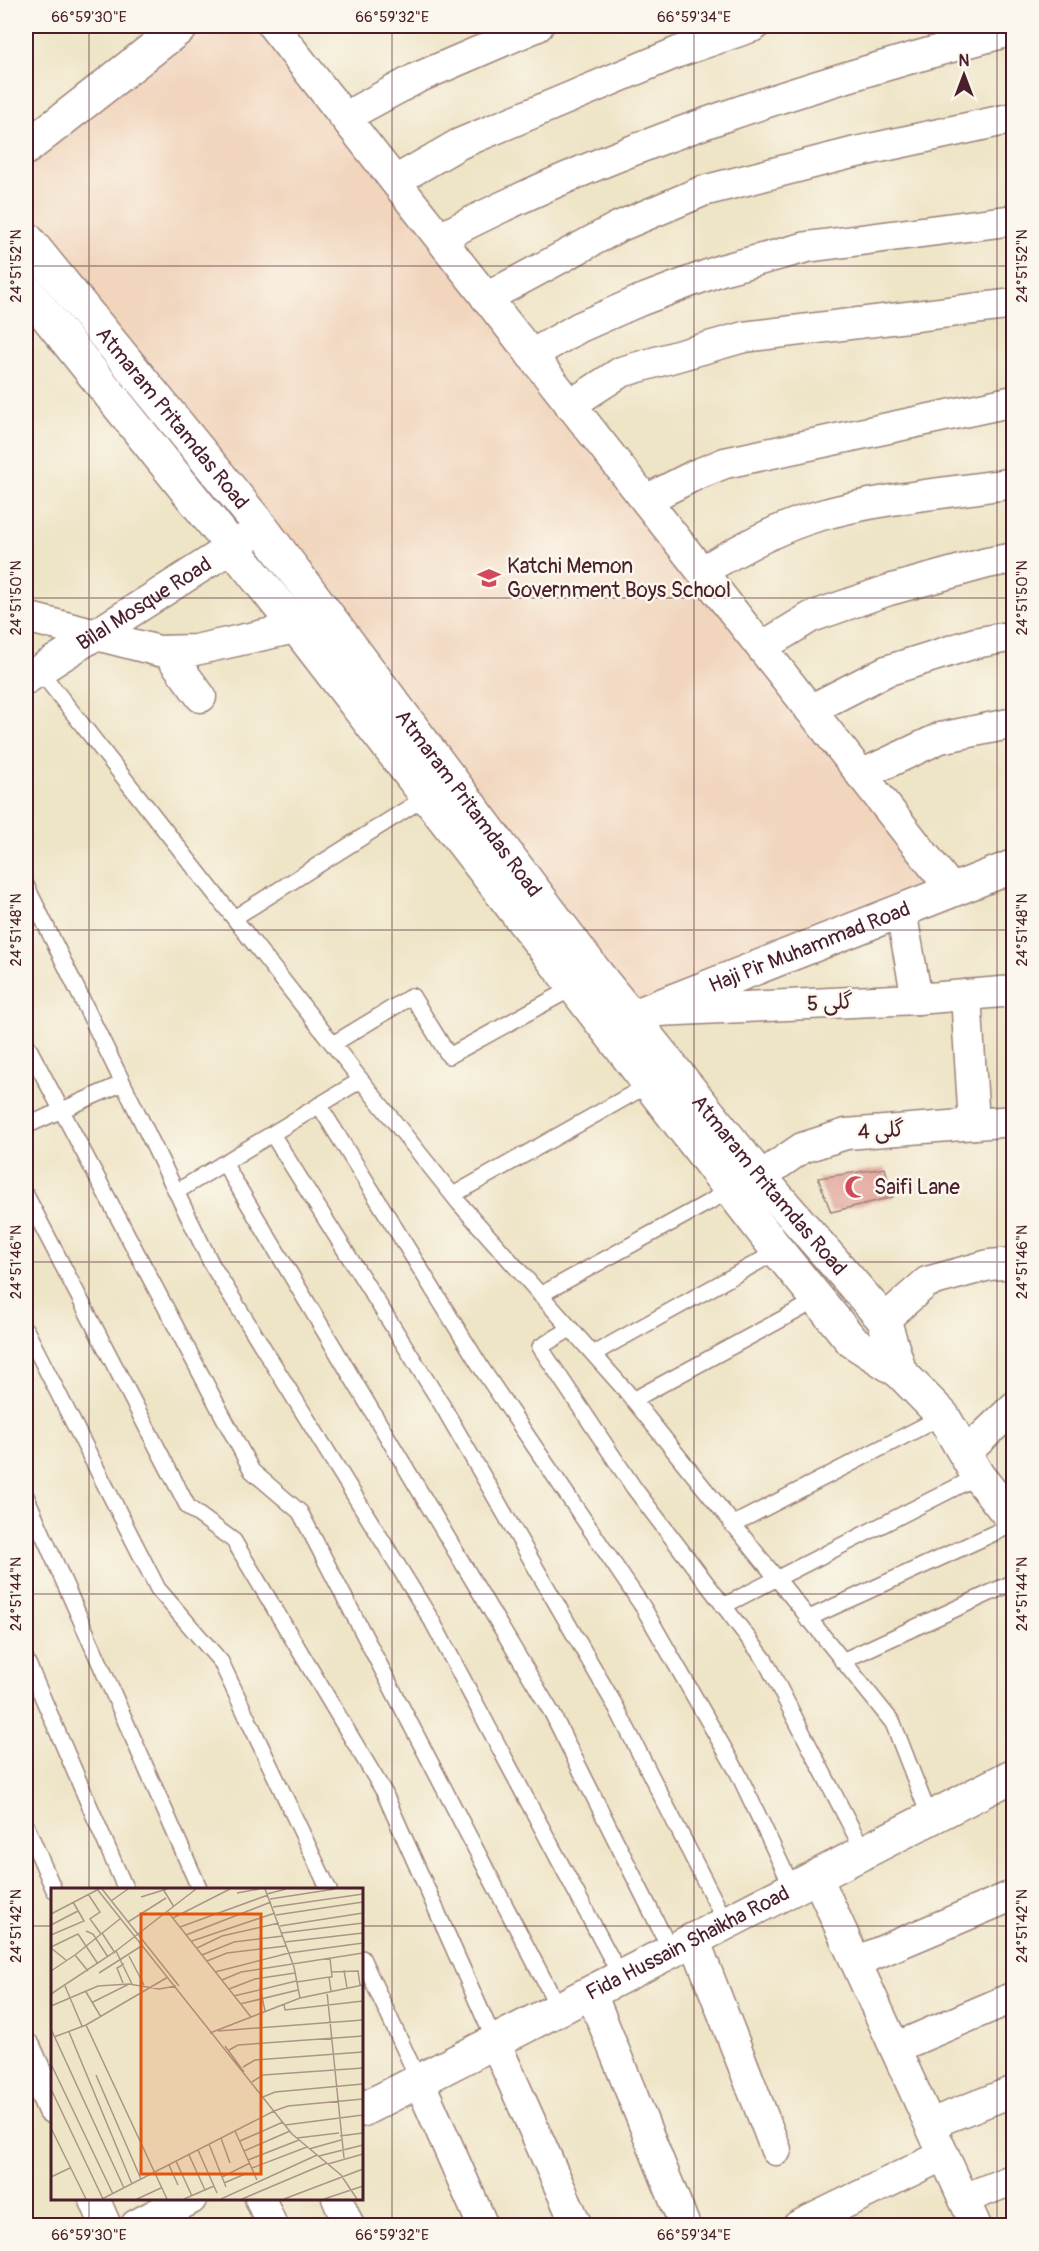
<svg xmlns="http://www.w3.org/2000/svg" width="1039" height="2251" viewBox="0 0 1039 2251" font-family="Pangolin,'Playpen Sans Arabic',sans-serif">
  <rect width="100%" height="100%" fill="#fbf7ec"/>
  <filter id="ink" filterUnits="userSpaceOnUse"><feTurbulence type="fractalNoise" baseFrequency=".0167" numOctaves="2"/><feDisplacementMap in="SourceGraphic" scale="12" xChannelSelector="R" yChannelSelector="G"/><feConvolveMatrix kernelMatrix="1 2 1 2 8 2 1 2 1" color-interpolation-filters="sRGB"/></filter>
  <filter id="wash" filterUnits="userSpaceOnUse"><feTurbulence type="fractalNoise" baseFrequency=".008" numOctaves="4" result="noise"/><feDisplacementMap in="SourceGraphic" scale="24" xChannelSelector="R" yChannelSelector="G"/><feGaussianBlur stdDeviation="1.35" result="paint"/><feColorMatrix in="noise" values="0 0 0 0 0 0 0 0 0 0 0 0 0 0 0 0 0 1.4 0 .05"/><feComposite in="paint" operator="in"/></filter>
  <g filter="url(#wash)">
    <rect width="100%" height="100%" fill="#eee4c6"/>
    <path fill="#f1d5bd" d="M147,26H269L952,890L626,1023L26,266V145Z"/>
    <g id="blocks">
      <path fill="#dc938a" d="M885,1168L893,1197L831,1212L818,1178Z"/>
    </g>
  </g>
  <g filter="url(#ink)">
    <use href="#blocks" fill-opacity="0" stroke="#9c8278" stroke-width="1.5"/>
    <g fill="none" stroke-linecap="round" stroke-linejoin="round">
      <g stroke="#9c8278" stroke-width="18">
        <path id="service" d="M40,671L361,1080L176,1192
          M26,885L212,1265L432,1621L621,1977
          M234,918L429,795
          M26,1043L252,1471L300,1512L559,2009
          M333,1044L412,996L449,1056L578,985
          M361,1080L459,1203L626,1391L893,1723L930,1818
          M319,1105L484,1372L643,1607L738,1773L793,1889
          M26,1126L123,1083
          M272,1134L442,1405L616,1707L726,1923
          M224,1163L552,1713L671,1951
          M26,1195L188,1507L234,1541L384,1792L495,2042
          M453,1195L648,1085
          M540,1295L731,1190
          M570,1329L540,1347L634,1488L765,1660L864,1852
          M26,1330L158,1589L221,1662L329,1890
          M593,1354L778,1251
          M633,1400L819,1299
          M26,1496L200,1890
          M732,1525L943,1416
          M723,1606L978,1476
          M807,1619L1014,1524
          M26,1659L126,1890
          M842,1661L1014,1582
          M26,1825L54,1890
          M362,1958L419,2081"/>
      </g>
      <g stroke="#9c8278" stroke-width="33">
        <g id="minor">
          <path d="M273,26L952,890"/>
          <path d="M345,117L417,78L538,26"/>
          <path d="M395,181L459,144L678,52L754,26"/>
          <path d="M440,238C620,143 817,82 1014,30"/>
          <path d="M486,298L618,227L703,191L852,153L1014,118"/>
          <path d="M531,355L580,327L639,301L721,270L807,247L1014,220"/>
          <path d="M570,405L621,372L744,337L1014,304"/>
          <path d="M646,500L695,475L725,463L1014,401"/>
          <path d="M702,571C739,550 776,528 818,516C881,498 949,493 1014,483"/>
          <path d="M26,617L159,651L195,650L318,623"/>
          <path d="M762,647L811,617L889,590L987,563L1014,558"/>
          <path d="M167,651L201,697"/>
          <path id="s1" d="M26,679L262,528"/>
          <path d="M810,710L886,671L975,643L1014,636"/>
          <path d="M861,775L940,738L1014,723"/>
          <path d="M901,911L917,999"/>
          <path d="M966,995L974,1124"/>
          <path d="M658,1011L917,999L1014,991"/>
          <path d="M760,1177L802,1148L846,1134L1014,1121"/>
          <path d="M884,1320L927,1282L989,1265L1014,1263"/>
          <path d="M967,1452L1014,1407"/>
          <path d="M817,1877L976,2226"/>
          <path d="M694,1939L776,2150"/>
          <path d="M856,1962L1014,1895"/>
          <path d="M591,1993L685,2226"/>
          <path d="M495,2042L577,2226"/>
          <path d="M895,2048L1014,1997"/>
          <path d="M26,2049L52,2108"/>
          <path d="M419,2081L483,2226"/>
          <path d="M930,2124L1014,2091"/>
          <path d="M94,2198L106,2226"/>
          <path d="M260,2198L272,2226"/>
          <path d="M337,2198L349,2226"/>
          <path d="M964,2199L1014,2179"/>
          <path d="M798,2226L944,2155"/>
        </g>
      </g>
      <g stroke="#9c8278" stroke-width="36">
        <g id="tertiary">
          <path d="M26,148L182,26"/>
          <path id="s2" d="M362,2110L1014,1775"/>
          <path d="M137,2226L190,2198"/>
        </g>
      </g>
      <g stroke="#9c8278" stroke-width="36">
        <g id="secondary">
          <path id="s3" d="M26,238L262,528L596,973L760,1177L884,1320L900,1372"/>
          <path d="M26,290L297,628L778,1251L852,1341L900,1372L943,1416L978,1476L1014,1521"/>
          <path id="s4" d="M614,1024L1014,866"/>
        </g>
      </g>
      <use href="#service" stroke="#fff" stroke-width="15"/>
      <use href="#minor" stroke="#fff" stroke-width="30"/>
      <use href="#tertiary" stroke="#fff" stroke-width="33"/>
      <use href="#secondary" stroke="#fff" stroke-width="33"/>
    </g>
  </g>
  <path fill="none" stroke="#4a1f2b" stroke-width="1.5" stroke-opacity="0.45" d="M89,26V1890M392,26V2226M694,26V2226M997,26V2226M26,266H1014M26,598H1014M26,930H1014M26,1262H1014M26,1594H1014M26,1926H52M362,1926H1014M89,2198V2226"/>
  <defs>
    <g id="school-bare" transform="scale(1.8)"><path d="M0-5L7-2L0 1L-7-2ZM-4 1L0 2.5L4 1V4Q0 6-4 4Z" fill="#d1495b" stroke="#fbf7ec" stroke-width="2.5" paint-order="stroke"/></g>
    <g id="mosque-bare" transform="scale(1.8)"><path d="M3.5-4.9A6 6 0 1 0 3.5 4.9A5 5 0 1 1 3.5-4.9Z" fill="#d1495b" stroke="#fbf7ec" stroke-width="2.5" paint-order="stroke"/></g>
  </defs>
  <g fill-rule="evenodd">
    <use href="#school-bare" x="489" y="578"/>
    <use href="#mosque-bare" x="856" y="1187"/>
  </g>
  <g text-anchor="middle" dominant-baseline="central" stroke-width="5" stroke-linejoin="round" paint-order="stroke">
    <g font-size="21" fill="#4a1f2b" stroke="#fbf7ec">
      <text stroke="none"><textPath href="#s3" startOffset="232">Atmaram Pritamdas Road</textPath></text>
      <text stroke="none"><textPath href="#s1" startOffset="140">Bilal Mosque Road</textPath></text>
      <text stroke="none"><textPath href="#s3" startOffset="718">Atmaram Pritamdas Road</textPath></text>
      <text stroke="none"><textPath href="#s4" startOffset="210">Haji Pir Muhammad Road</textPath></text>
      <text transform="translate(830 1003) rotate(-3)">گلی 5</text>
      <text transform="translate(881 1131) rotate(-4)">گلی 4</text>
      <text stroke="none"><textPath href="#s3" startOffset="1204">Atmaram Pritamdas Road</textPath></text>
      <text stroke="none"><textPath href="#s2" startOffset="366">Fida Hussain Shaikha Road</textPath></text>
    </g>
    <g font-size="21" fill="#4a1f2b" stroke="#fbf7ec" text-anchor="start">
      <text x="507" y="566">Katchi Memon<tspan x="507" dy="24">Government Boys School</tspan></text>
      <text x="874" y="1187">Saifi Lane</text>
    </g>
  </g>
  <g transform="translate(51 1888)">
    <rect width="312" height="312" fill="#eee4c6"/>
    <path fill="none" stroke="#ac9588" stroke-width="1.5" d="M46,1L241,246L290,287L306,311M51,1L128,98M112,1L123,19M214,1L243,79L249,110M186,5L208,1M37,6L49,24L39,31L50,46M216,6L235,1M90,9L116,1M219,11L284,1M60,13L77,1M222,19L312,6M117,24L200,129M0,26L48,1M225,27L312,14M122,30L179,1M77,34L115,10M0,37L27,23M229,38L312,25M129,39L217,7M35,43L42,46L57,69M51,45L64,65M231,45L312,35M0,47L33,33L22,14M135,47L220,14M141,53L224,25M234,54L312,45M0,59L27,46L47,76M0,60L15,72M146,60L171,48L228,35M65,63L81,96M151,67L183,54L232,48M78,68L93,97M156,73L176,65L235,58M293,82L296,100M0,83L24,67M37,83L24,67L70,30M164,84L238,65L312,55M280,84L307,83L309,97M48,85L92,57M278,89H281L279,70M171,92L190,84L312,65M246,94L278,89L280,103M72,95L66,80L73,76M14,98L31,138M209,99L214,123M178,101L204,91L244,85M35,104L50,129M276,104L293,270M0,106L65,63L145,1M183,108L245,93M42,114L78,96L108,101L125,98M189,116L247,102M233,116L234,122L312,113M0,118L47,98L78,96M35,137L116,311M0,141L73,300M167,143L312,132M18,144L81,296M159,145L249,110L312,97M3,149L35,137L117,89M174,158L193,184M178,162L187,157L312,148M0,176L62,306M192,179L204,172L312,164M45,187L90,291M201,194L212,187L312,180M0,201L52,311M212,209L224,204L312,196M234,237L312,227M0,240L35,311M184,243L206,292M289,248L312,245M170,250L179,275M246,250L288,245M189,253L232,234M158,256L175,299M258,261L290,252M147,262L166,305M193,263L239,243M138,267L154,302M268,268L312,257M197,272L248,252M125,273L141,308M277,276L312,266M118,277L127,297M201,280L256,259M0,289L19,280M171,289L199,275M173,295L194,286M51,311L223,223L237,218L312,211M86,311L110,300M133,311L163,298M170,311L266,267M191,311L276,275M233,311L312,281M273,311L312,298"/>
    <path fill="#e0560e" fill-opacity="0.15" stroke="#e0560e" stroke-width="3" d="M90,26H210V286H90Z"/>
    <rect width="312" height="312" fill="none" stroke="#4a1f2b" stroke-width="3"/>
  </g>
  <rect width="1039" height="2251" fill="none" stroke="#fbf7ec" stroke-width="66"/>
  <g transform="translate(964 75)" stroke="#fbf7ec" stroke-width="4.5" paint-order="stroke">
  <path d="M0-4.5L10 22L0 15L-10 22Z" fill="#4a1f2b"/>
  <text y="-9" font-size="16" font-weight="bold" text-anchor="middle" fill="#4a1f2b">N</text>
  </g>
  <rect x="33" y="33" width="973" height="2185" fill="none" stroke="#4a1f2b" stroke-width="2"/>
  <g font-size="15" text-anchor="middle" fill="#4a1f2b">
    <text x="89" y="22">66°59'30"E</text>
    <text x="392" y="22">66°59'32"E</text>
    <text x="694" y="22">66°59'34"E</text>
    <text transform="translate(16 266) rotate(-90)" y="5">24°51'52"N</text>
    <text transform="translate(1022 266) rotate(-90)" y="5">24°51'52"N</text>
    <text transform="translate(16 598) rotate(-90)" y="5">24°51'50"N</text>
    <text transform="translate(1022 598) rotate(-90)" y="5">24°51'50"N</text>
    <text transform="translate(16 930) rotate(-90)" y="5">24°51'48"N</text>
    <text transform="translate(1022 930) rotate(-90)" y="5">24°51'48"N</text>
    <text transform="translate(16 1262) rotate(-90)" y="5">24°51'46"N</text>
    <text transform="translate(1022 1262) rotate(-90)" y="5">24°51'46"N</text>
    <text transform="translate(16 1594) rotate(-90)" y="5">24°51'44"N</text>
    <text transform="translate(1022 1594) rotate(-90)" y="5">24°51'44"N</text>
    <text transform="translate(16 1926) rotate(-90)" y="5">24°51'42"N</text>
    <text transform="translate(1022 1926) rotate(-90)" y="5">24°51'42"N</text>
    <text x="89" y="2240">66°59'30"E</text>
    <text x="392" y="2240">66°59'32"E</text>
    <text x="694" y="2240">66°59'34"E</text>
  </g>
</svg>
